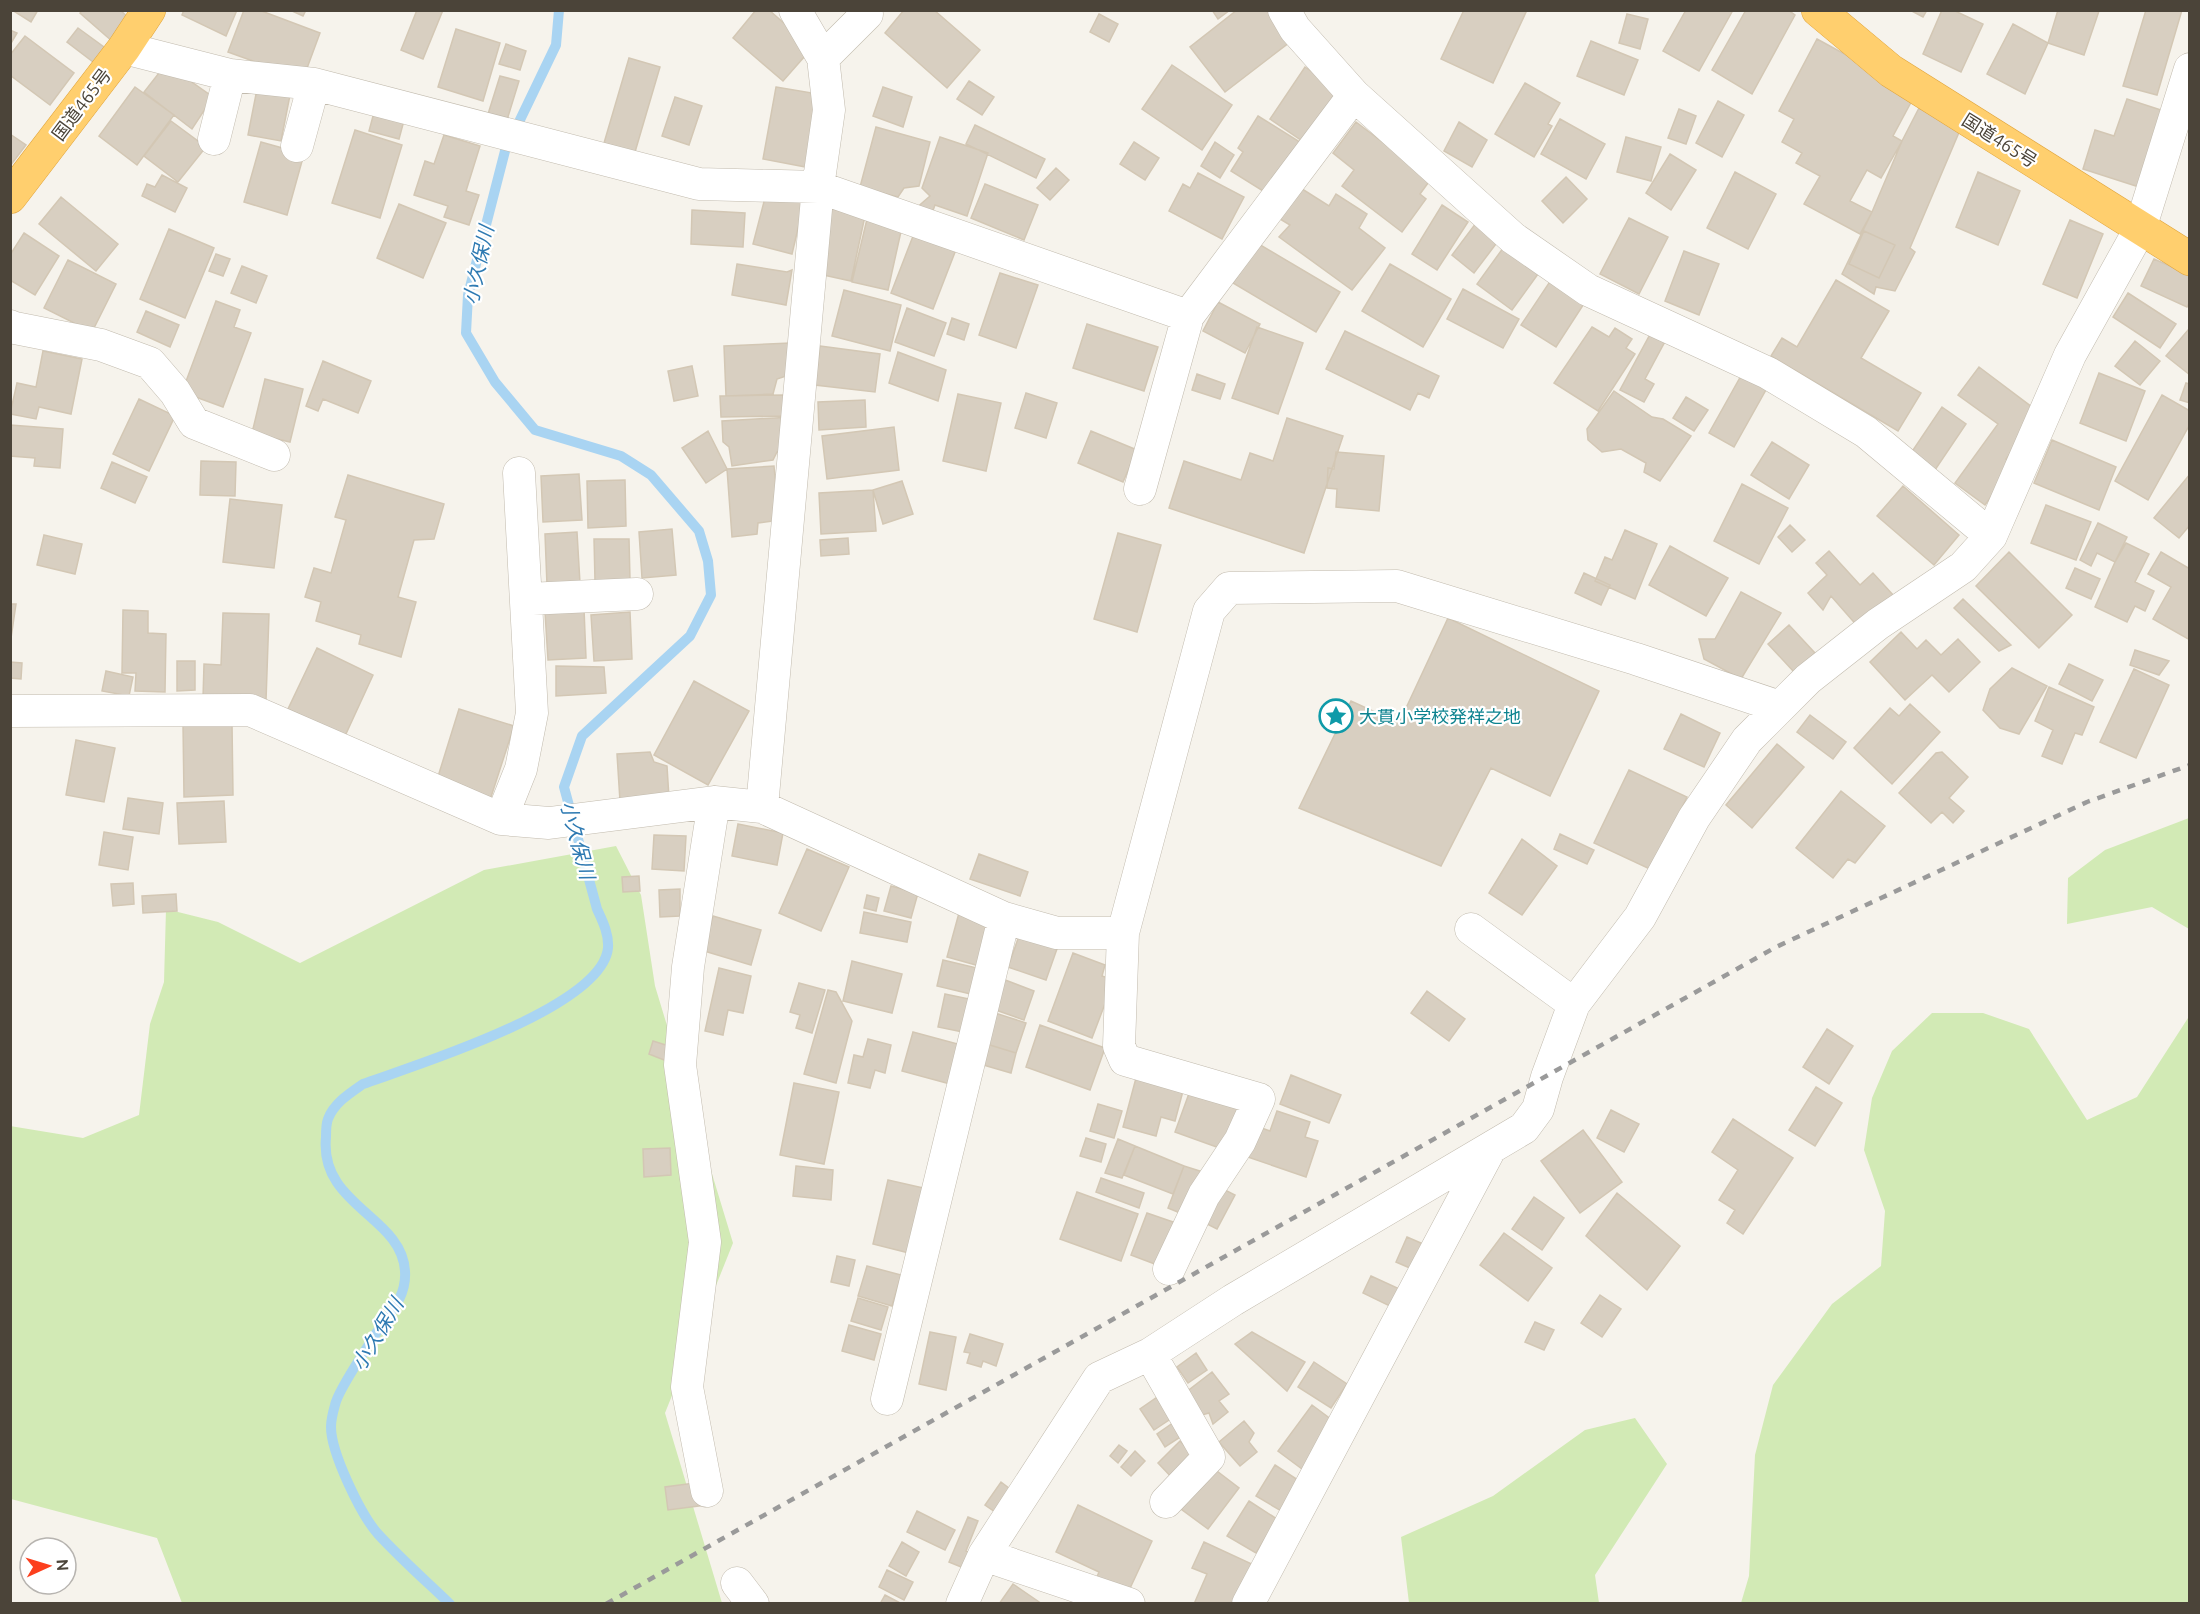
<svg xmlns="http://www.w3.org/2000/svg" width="2200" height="1614" viewBox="0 0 2200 1614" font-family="Ubuntu,'Noto Sans JP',sans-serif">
  <rect width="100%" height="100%" fill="#f6f3ec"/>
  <path fill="#d2eab5" d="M2189,818V929L2152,907L2067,924L2068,878L2105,850Z
    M616,846L641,895L655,986L733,1243L665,1413L722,1603H182L157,1538L11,1499L10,1126L83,1138L139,1115L150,1024L164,982L166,909L218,922L300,963L484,870Z
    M1932,1013H1983L2029,1029L2087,1120L2137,1097L2188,1018L2189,1013V1603H1741L1749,1576L1755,1455L1773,1385L1832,1304L1881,1266L1885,1211L1864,1150L1872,1098L1892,1051Z
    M1635,1418L1667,1464L1595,1575L1599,1603H1409L1401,1537L1493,1496L1585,1430Z"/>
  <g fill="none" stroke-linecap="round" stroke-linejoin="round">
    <path stroke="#a9d4f2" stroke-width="10" d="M450,1604C426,1581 400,1558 378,1534C361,1515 331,1453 331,1427C331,1420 333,1412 335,1405C338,1390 364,1353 373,1338C387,1316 407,1299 405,1271C402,1216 319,1206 326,1137C326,1131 326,1124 328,1119C334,1103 350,1093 363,1084C413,1066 602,1008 608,948C609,934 603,922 597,909L564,787L582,736L690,636L711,595L708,561L699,531L651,475L621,456L535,430L495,382L466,333L468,295L505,151L556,45L559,10"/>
  </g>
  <path fill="#d8cfc1" stroke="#d3c7b4" stroke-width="1.5" d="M12,10H38L31,22Z
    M82,10H120L131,20L113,42L80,13Z
    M184,10H237L226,36L182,15Z
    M244,10H259L320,33L303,79L228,52Z
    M290,10H306L303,16Z
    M417,10H443L423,59L401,50Z
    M756,10H769L812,48L783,81L733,38Z
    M904,10H934L980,50L947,88L885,33Z
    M1212,10H1230L1218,19Z
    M1237,10H1267L1290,42L1225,92L1190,47Z
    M1464,10H1527L1493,83L1441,59Z
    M1686,10H1733L1699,71L1663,51Z
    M1746,10H1788L1795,15L1752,94L1712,70Z
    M1910,10H1927L1923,17Z
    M1942,10H1953L1983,24L1961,72L1923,54Z
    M2058,10L2099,11L2084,55L2048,43Z
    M2146,10H2182L2157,95L2123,86Z
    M1099,14L1118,24L1109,42L1090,32Z
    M1627,14L1648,19L1640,49L1619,43Z
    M2013,24L2048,43L2025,94L1987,74Z
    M78,28L108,50L97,65L67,42Z
    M456,29L500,43L483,101L438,87Z
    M10,30L17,33L10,45Z
    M25,36L74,73L50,105L10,75V55Z
    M1817,39L1916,93L1893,136L1902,141L1881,178L1867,170L1850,201L1872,212L1860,234L1804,204L1820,176L1796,163L1802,153L1782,142L1794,119L1779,111Z
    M1591,41L1638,60L1624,95L1577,76Z
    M506,44L526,51L520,70L499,64Z
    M629,58L660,67L635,152L604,143Z
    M166,64L213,97L192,129L144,92Z
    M1172,65L1232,105L1202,150L1142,109Z
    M1305,67L1345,94L1311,147L1270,119Z
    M500,76L519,81L507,120L488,114Z
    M969,81L994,97L982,115L957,99Z
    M1525,83L1560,103L1548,124L1552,126L1534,157L1495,134Z
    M258,84L291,90L281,141L248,135Z
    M135,87L174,115L137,165L99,136Z
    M776,87L824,95L811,168L763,159Z
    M883,87L912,97L903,127L873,116Z
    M675,97L702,106L689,145L662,136Z
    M2127,99L2164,111L2139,187L2083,169L2095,130L2114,136Z
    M1718,101L1744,115L1722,157L1696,143Z
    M376,105L406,113L399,139L369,131Z
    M1919,108L1960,130L1910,248L1915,252L1895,291L1876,287L1874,294L1842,274L1872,212L1902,141Z
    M1679,109L1696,116L1686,144L1668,138Z
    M1258,116L1303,144L1271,196L1231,171L1243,152L1238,148Z
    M1560,119L1605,144L1586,179L1541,154Z
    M171,121L206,147L178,182L144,156Z
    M1356,122L1431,179L1420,194L1426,199L1402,232L1342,186L1354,170L1333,153Z
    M1459,122L1487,140L1472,167L1444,151Z
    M975,125L1045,159L1036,178L966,144Z
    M876,127L930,142L919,186L904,188L898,197L860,187Z
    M355,130L402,145L380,218L332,203Z
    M10,134L26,145L10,166Z
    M444,135L480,146L466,191L479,195L469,225L444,217L448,206L414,195L425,161L434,164Z
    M940,137L988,153L967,216L935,205L931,216L914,210L930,196L922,188Z
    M1626,137L1661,147L1651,181L1617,172Z
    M261,142L304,154L287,215L244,202Z
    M1134,142L1159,158L1145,180L1120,164Z
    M1215,142L1234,155L1220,178L1201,166Z
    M1670,154L1696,170L1671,210L1646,193Z
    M1056,168L1069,180L1050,200L1037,188Z
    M1735,172L1776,194L1748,249L1707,228Z
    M1978,172L2020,191L1998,245L1956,227Z
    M1198,173L1244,197L1222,239L1169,211L1183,184L1190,188Z
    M162,175L187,188L175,212L142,196L147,184L155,187Z
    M1566,177L1587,199L1563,223L1542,201Z
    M985,184L1038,205L1024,240L971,218Z
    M1299,187L1329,206L1336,194L1367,214L1359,228L1385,248L1352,290L1279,237L1290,225L1280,219Z
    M766,194L804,203L792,254L753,244Z
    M61,197L118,244L96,271L39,224Z
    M399,204L446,223L423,278L377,258Z
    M1442,205L1468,222L1437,270L1412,254Z
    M828,208L865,216L851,281L814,273Z
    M692,210L745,213L743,247L691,244Z
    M1629,218L1668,237L1639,294L1600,274Z
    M867,219L902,227L888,290L852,282Z
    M1479,219L1502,236L1474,273L1452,255Z
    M2070,220L2103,234L2077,298L2043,284Z
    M169,229L214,248L185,318L140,299Z
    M915,231L957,247L933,309L891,293Z
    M1864,231L1895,245L1879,278L1849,264Z
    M24,233L59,256L35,295L10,280V255Z
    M1257,243L1340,292L1316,332L1233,283Z
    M1506,244L1541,270L1512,310L1477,284Z
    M1684,251L1719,264L1699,315L1665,301Z
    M216,254L230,259L223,276L209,271Z
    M2154,259L2190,275V301L2187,307L2141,286Z
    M68,260L116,284L92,332L44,308Z
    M737,264L787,272L792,270L786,305L732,295Z
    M1390,264L1451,299L1423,347L1362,311Z
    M242,266L267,276L256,303L231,293Z
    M1000,273L1038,285L1016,348L979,335Z
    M1555,274L1589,296L1556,347L1521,325Z
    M1836,280L1889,311L1861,358L1921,393L1898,431L1771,356L1782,338L1797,347Z
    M1463,289L1519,319L1503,348L1447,319Z
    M844,290L901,305L890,351L832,336Z
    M2128,293L2176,324L2160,348L2113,317Z
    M216,301L240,310L234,327L251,333L223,407L182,392Z
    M1218,302L1260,324L1245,353L1203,331Z
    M907,308L946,323L934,356L895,342Z
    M146,311L179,325L170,347L137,332Z
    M952,318L969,324L964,340L947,334Z
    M1087,324L1158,347L1144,391L1073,368Z
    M1257,327L1303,343L1278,414L1232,398Z
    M1592,327L1609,337L1615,328L1632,339L1626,348L1635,354L1598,411L1554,383Z
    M1654,327L1669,334L1645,379L1654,384L1644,402L1620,390Z
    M2188,330L2190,332V375L2166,356Z
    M1345,331L1439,376L1429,398L1418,393L1410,410L1326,369Z
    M2135,341L2160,361L2140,385L2115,366Z
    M790,343L792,374L777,379L773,394L726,396L724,346Z
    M820,346L880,354L875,392L815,385Z
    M43,351L82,359L71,414L39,407L36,419L10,414L17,383L36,387Z
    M898,352L946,370L938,401L889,383Z
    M323,361L371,381L358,413L323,399L318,411L306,406Z
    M692,366L698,396L674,401L668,371Z
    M1979,367L2040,413L2006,459L2014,465L1985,505L1955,483L1998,424L1958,395Z
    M2099,373L2145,391L2126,441L2080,423Z
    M1197,374L1225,384L1220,399L1192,390Z
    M1742,374L1767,388L1734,447L1709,433Z
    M265,379L303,389L290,442L252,433Z
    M2186,383L2190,384V403L2180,400Z
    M1614,391L1652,417L1663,419L1691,436L1660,481L1644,472L1646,463L1621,449L1602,452L1588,440L1587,429Z
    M1026,393L1057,403L1046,438L1015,428Z
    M958,394L1001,403L986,471L943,461Z
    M786,395L787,416L721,417L720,396Z
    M2162,395L2190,411V424L2148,500L2115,481Z
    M1686,397L1708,410L1694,431L1673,418Z
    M139,399L175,416L149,471L113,454Z
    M865,400L866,427L819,430L818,402Z
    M1942,407L1966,424L1935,470L1911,453Z
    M791,417L793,451L777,452L773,460L732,466L729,447L723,442L722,421Z
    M1287,418L1343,436L1304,553L1169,508L1184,461L1241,480L1250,453L1273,461Z
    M10,425L63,429L60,468L34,466L35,458L10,456Z
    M894,427L899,470L827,479L822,436Z
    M708,431L727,469L706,483L682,448Z
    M1091,431L1137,450L1123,482L1078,463Z
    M2052,440L2116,467L2099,510L2034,483Z
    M1772,442L1809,465L1789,499L1751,475Z
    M1336,452L1384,456L1379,511L1336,507L1337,489L1327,488L1328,468L1334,469Z
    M201,461L236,462L235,496L200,495Z
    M112,462L147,477L135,503L101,488Z
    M774,466L779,520L758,523L757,534L732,537L727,469Z
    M579,474L582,520L543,522L541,476Z
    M2190,474V525L2179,538L2154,518Z
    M348,475L444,504L434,539L414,540L398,597L416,602L401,657L359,644L361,635L316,621L321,602L305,597L314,568L331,573L346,520L335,517Z
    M625,480L626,526L588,528L587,481Z
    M902,481L913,514L883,524L873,490Z
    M1742,484L1788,508L1759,564L1714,541Z
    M1903,486L1959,535L1934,565L1877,516Z
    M873,490L876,531L821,534L819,493Z
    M230,499L282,505L274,568L223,562Z
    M2046,505L2091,522L2076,560L2031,543Z
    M2098,523L2127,537L2115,562L2097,553L2091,566L2080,560Z
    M1790,525L1805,540L1792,552L1778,537Z
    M672,529L676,575L642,578L639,532Z
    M1625,530L1657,544L1635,599L1595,581L1605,557L1612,560Z
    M577,532L580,583L547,585L545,534Z
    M1118,533L1161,545L1137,632L1094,619Z
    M44,535L82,544L75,574L37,565Z
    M848,538L849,554L821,556L820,540Z
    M594,539H629L630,580L595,581Z
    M2126,543L2149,554L2135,582L2154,591L2145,611L2135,606L2127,622L2095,607L2115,562Z
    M1670,546L1728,578L1706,616L1649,585Z
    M1829,551L1860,585L1873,573L1894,596L1859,628L1831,596L1823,610L1808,593L1827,575L1816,563Z
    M2009,552L2072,615L2039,648L1976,586Z
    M2161,552L2190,569V640L2153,619L2171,587L2148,574Z
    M2075,568L2100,579L2091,599L2066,588Z
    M1584,573L1610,585L1601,605L1575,593Z
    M1741,592L1781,613L1741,679L1704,659L1699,639H1715Z
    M1963,599L2011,645L1999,651L1954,608Z
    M10,604H16L10,645Z
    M584,609L586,658L548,660L545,612Z
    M123,610L148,611V633L166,634L165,692L135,691L136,673H122Z
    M630,612L632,659L594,661L591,615Z
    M223,613L269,614L266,701L203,698L204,664L221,665Z
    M1448,618L1599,691L1550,796L1491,768L1441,866L1299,808L1351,701L1399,723Z
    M1789,625L1815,653L1794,672L1768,644Z
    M1901,632L1917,649L1926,640L1941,655L1958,639L1980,662L1949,692L1932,675L1905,700L1870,662Z
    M317,648L373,675L345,736L288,709Z
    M2135,650L2169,661L2159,675L2130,665Z
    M177,661H195V690L177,691Z
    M10,662L22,663L21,679L10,678Z
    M2069,664L2103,680L2092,701L2059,684Z
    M556,666L604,667L606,693L556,696Z
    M2012,668L2047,686L2019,734L2000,728L1983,710L1990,689Z
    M2134,669L2169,685L2136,758L2100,742Z
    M106,671L133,677L129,696L102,691Z
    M694,681L749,711L708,785L654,755Z
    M2049,687L2094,707L2082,735L2075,733L2062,764L2042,756L2053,730L2035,721Z
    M1910,704L1940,732L1892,784L1854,748L1890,708L1899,716Z
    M459,709L514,726L490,800L436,783Z
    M1681,714L1720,733L1704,767L1664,749Z
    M1810,715L1846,742L1833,759L1797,732Z
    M232,723L233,795L184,797L183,724Z
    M76,740L115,748L104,802L66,795Z
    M1777,744L1804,767L1752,828L1726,805Z
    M650,752L654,762L667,766L669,798L620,801L617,754Z
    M1942,752L1968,777L1949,798L1964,811L1953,823L1942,812L1931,823L1899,793L1936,753Z
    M1629,770L1687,797L1652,870L1594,843Z
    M1841,791L1885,826L1855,863L1848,859L1833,878L1796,848Z
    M128,798L163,803L159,834L123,829Z
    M224,801L226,842L179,844L177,803Z
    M738,824L783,833L777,865L732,856Z
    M104,832L133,837L128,870L99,865Z
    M1560,834L1594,850L1587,864L1554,849Z
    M654,835L686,836L684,871L652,869Z
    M1522,839L1557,866L1522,915L1489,893Z
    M807,849L849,867L821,931L779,913Z
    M979,854L1028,872L1020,896L970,879Z
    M639,876L640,891L623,892L622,877Z
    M133,883L134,904L113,906L111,884Z
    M891,886L918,893L911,918L884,911Z
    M680,889V916L660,917L659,890Z
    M176,894L177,911L143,913L142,896Z
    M867,895L879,898L876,911L864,908Z
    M864,912L911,922L907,942L860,933Z
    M959,913L994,922L983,967L947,957Z
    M713,916L761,930L751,965L704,951Z
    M1020,933L1058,946L1046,980L1008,967Z
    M1073,953L1105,965L1102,976L1114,980L1092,1038L1048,1021Z
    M943,960L981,969L975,995L937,986Z
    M852,961L902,974L892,1013L843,1001Z
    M719,968L751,976L743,1013L728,1010L723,1035L705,1031Z
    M1000,978L1034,991L1024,1020L990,1008Z
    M799,983L825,990L812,1033L796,1028L800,1015L790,1012Z
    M828,990L836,992L852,1021L836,1083L804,1074Z
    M1427,991L1465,1019L1449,1041L1411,1013Z
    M945,994L974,1000L968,1033L938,1027Z
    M989,1011L1026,1023L1016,1053L980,1042Z
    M1040,1025L1105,1048L1090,1090L1026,1067Z
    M1827,1029L1853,1046L1829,1084L1803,1067Z
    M913,1032L965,1046L954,1085L902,1071Z
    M868,1039L891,1045L885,1073L875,1070L870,1088L848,1083L854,1055L863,1057Z
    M653,1041L669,1046L664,1060L649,1054Z
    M980,1042L1016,1053L1011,1073L973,1062Z
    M1291,1075L1341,1095L1329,1123L1280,1104Z
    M1136,1078L1183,1091L1175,1121L1161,1117L1156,1136L1123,1127Z
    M794,1083L839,1092L824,1164L780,1155Z
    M1816,1087L1842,1103L1815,1146L1789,1130Z
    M1191,1088L1241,1105L1225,1150L1175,1132Z
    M1098,1104L1122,1111L1114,1138L1090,1131Z
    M1611,1110L1639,1124L1624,1152L1597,1138Z
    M1277,1111L1310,1122L1305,1137L1318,1141L1306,1177L1245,1156L1256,1126L1270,1131Z
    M1733,1119L1793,1158L1743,1234L1727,1223L1735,1210L1719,1200L1738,1170L1712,1152Z
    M1583,1130L1622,1182L1580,1213L1541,1161Z
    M1086,1138L1106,1144L1101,1162L1080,1156Z
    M1118,1139L1135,1146L1122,1178L1105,1173Z
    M1135,1146L1184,1166L1173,1194L1124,1175Z
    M670,1148L671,1175L644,1177L643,1149Z
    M796,1166L833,1170L831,1200L793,1196Z
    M1184,1166L1203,1172L1185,1215L1168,1208Z
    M1101,1178L1144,1193L1139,1208L1096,1192Z
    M888,1180L928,1189L913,1254L873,1244Z
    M1221,1188L1235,1195L1217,1229L1203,1222Z
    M1077,1192L1138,1214L1121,1261L1060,1239Z
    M1617,1193L1680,1246L1647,1290L1586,1236Z
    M1534,1197L1564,1218L1542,1250L1512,1229Z
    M1147,1213L1176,1223L1160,1266L1131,1255Z
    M1504,1233L1552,1268L1528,1301L1480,1265Z
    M1407,1237L1430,1247L1419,1272L1396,1262Z
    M837,1256L855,1260L849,1286L831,1282Z
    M867,1266L901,1275L892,1306L858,1296Z
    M1371,1276L1404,1291L1396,1309L1363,1293Z
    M1600,1295L1621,1309L1602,1337L1581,1323Z
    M858,1298L888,1307L881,1330L851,1321Z
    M1535,1322L1554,1330L1544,1350L1525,1342Z
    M849,1325L881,1334L874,1360L842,1351Z
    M930,1332L956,1337L946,1390L919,1384Z
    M1252,1332L1305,1362L1287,1391L1235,1344Z
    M970,1334L1003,1344L996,1366L983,1361L981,1367L967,1363L970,1353L964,1352Z
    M1196,1353L1207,1370L1188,1383L1177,1367Z
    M1314,1362L1347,1384L1331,1408L1298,1387Z
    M1212,1372L1229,1394L1219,1401L1228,1412L1213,1424L1209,1413L1202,1415L1185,1393Z
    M1163,1393L1178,1414L1154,1430L1140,1409Z
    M1312,1405L1336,1423L1302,1469L1278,1451Z
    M1177,1420L1185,1434L1165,1447L1157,1434Z
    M1244,1421L1254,1433L1249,1442L1257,1452L1240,1466L1219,1442Z
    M1180,1441L1198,1460L1176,1482L1158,1463Z
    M1119,1445L1127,1451L1118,1463L1110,1456Z
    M1135,1451L1145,1461L1131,1476L1121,1467Z
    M1275,1465L1301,1482L1283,1512L1256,1496Z
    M1213,1468L1239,1488L1208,1529L1181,1509Z
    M702,1482L706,1505L668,1510L665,1487Z
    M1001,1482L1014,1492L998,1514L985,1505Z
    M1249,1501L1277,1519L1256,1553L1227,1536Z
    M1078,1505L1152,1541L1125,1599L1094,1584L1099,1572L1056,1552Z
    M917,1511L955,1530L945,1550L907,1532Z
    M968,1517L978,1521L966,1551L977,1555L971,1571L949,1562Z
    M902,1542L919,1552L906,1576L889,1566Z
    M1204,1542L1254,1565L1236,1604H1194L1207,1574L1192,1568Z
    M887,1570L913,1582L904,1600L879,1587Z
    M1013,1584L1042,1604H999Z
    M885,1595L902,1604H880Z"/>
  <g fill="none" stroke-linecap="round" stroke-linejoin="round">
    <g stroke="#c2bbae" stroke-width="33">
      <path id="street" d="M795,10L823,58L829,110L818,187L762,807L1004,918L1057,933H1123
        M1284,10L1295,29L1354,95L1513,238L1588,290L1768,373L1866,432L1991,536
        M124,48L230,75L314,84L699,184L818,187L1188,316
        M823,58L867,14
        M214,139L230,75
        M297,146L314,84
        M10,326L15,328L101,345L150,363L175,392L194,423L274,455
        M1140,489L1188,316L1354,95
        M527,599L637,594
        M10,711L250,710L501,819L549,823L714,802L762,807
        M501,819L521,769L532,713L519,473
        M1471,929L1574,1004
        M1169,1269L1204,1195L1240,1141L1259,1099L1125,1060L1119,1046L1123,933L1209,611L1229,588L1397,586L1636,659L1780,707
        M1150,1354L1209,1457L1166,1502
        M887,1399L1004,918
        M707,1491L687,1387L705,1242L680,1065L688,967L714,802
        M984,1555L1129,1604
        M737,1583L753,1604
        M962,1604L984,1555L1099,1378L1150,1354L1233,1300L1524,1128L1538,1109L1547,1077L1574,1004L1640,917L1694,818L1747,740L1808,679L1878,624L1963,567L1991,536L2070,355L2140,229L2190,69
        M1248,1604L1490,1149"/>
    </g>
    <g stroke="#e0a43c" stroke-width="34">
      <path id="highway" d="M1818,10L1891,71L2190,259
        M10,197L124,48L149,10"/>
    </g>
    <use href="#street" stroke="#fff" stroke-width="32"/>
    <use href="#highway" stroke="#ffcf6e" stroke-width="33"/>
    <path stroke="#9a9a9a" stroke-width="4.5" stroke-dasharray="8 8" stroke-linecap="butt" d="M606,1604L1776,947L2087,802L2190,765"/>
  </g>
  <defs>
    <g id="sight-ring" transform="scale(1.725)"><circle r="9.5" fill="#fff" stroke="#0f9aa8" stroke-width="1.5"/><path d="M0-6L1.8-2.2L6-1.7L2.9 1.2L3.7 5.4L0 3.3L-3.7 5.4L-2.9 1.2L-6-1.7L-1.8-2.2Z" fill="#0f9aa8"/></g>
  </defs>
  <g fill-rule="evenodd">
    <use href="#sight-ring" x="1336" y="716"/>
  </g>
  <g text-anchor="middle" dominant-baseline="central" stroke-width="4.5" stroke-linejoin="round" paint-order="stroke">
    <g font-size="18" fill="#4b4439" stroke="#fff">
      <text transform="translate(81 104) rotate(-53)">国道465号</text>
      <text transform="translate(2000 140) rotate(32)">国道465号</text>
    </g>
    <g font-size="18" fill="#0d838f" stroke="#fff" text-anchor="start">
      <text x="1359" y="716">大貫小学校発祥之地</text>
    </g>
    <g font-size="20" font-style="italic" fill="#2e7ab2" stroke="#fff">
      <text transform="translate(478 265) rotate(-78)">小久保川</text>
      <text transform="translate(578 840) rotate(75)">小久保川</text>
      <text transform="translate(377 1334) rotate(-59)">小久保川</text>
    </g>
  </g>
  <rect width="2200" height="1614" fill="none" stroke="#4b4439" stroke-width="24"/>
  <g transform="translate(48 1566) rotate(86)"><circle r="28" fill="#ffffff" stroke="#b7b4b0" stroke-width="1.5"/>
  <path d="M0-4.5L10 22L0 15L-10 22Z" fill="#fc3f1d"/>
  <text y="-9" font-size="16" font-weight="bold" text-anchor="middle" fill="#4b4439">N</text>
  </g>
</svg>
